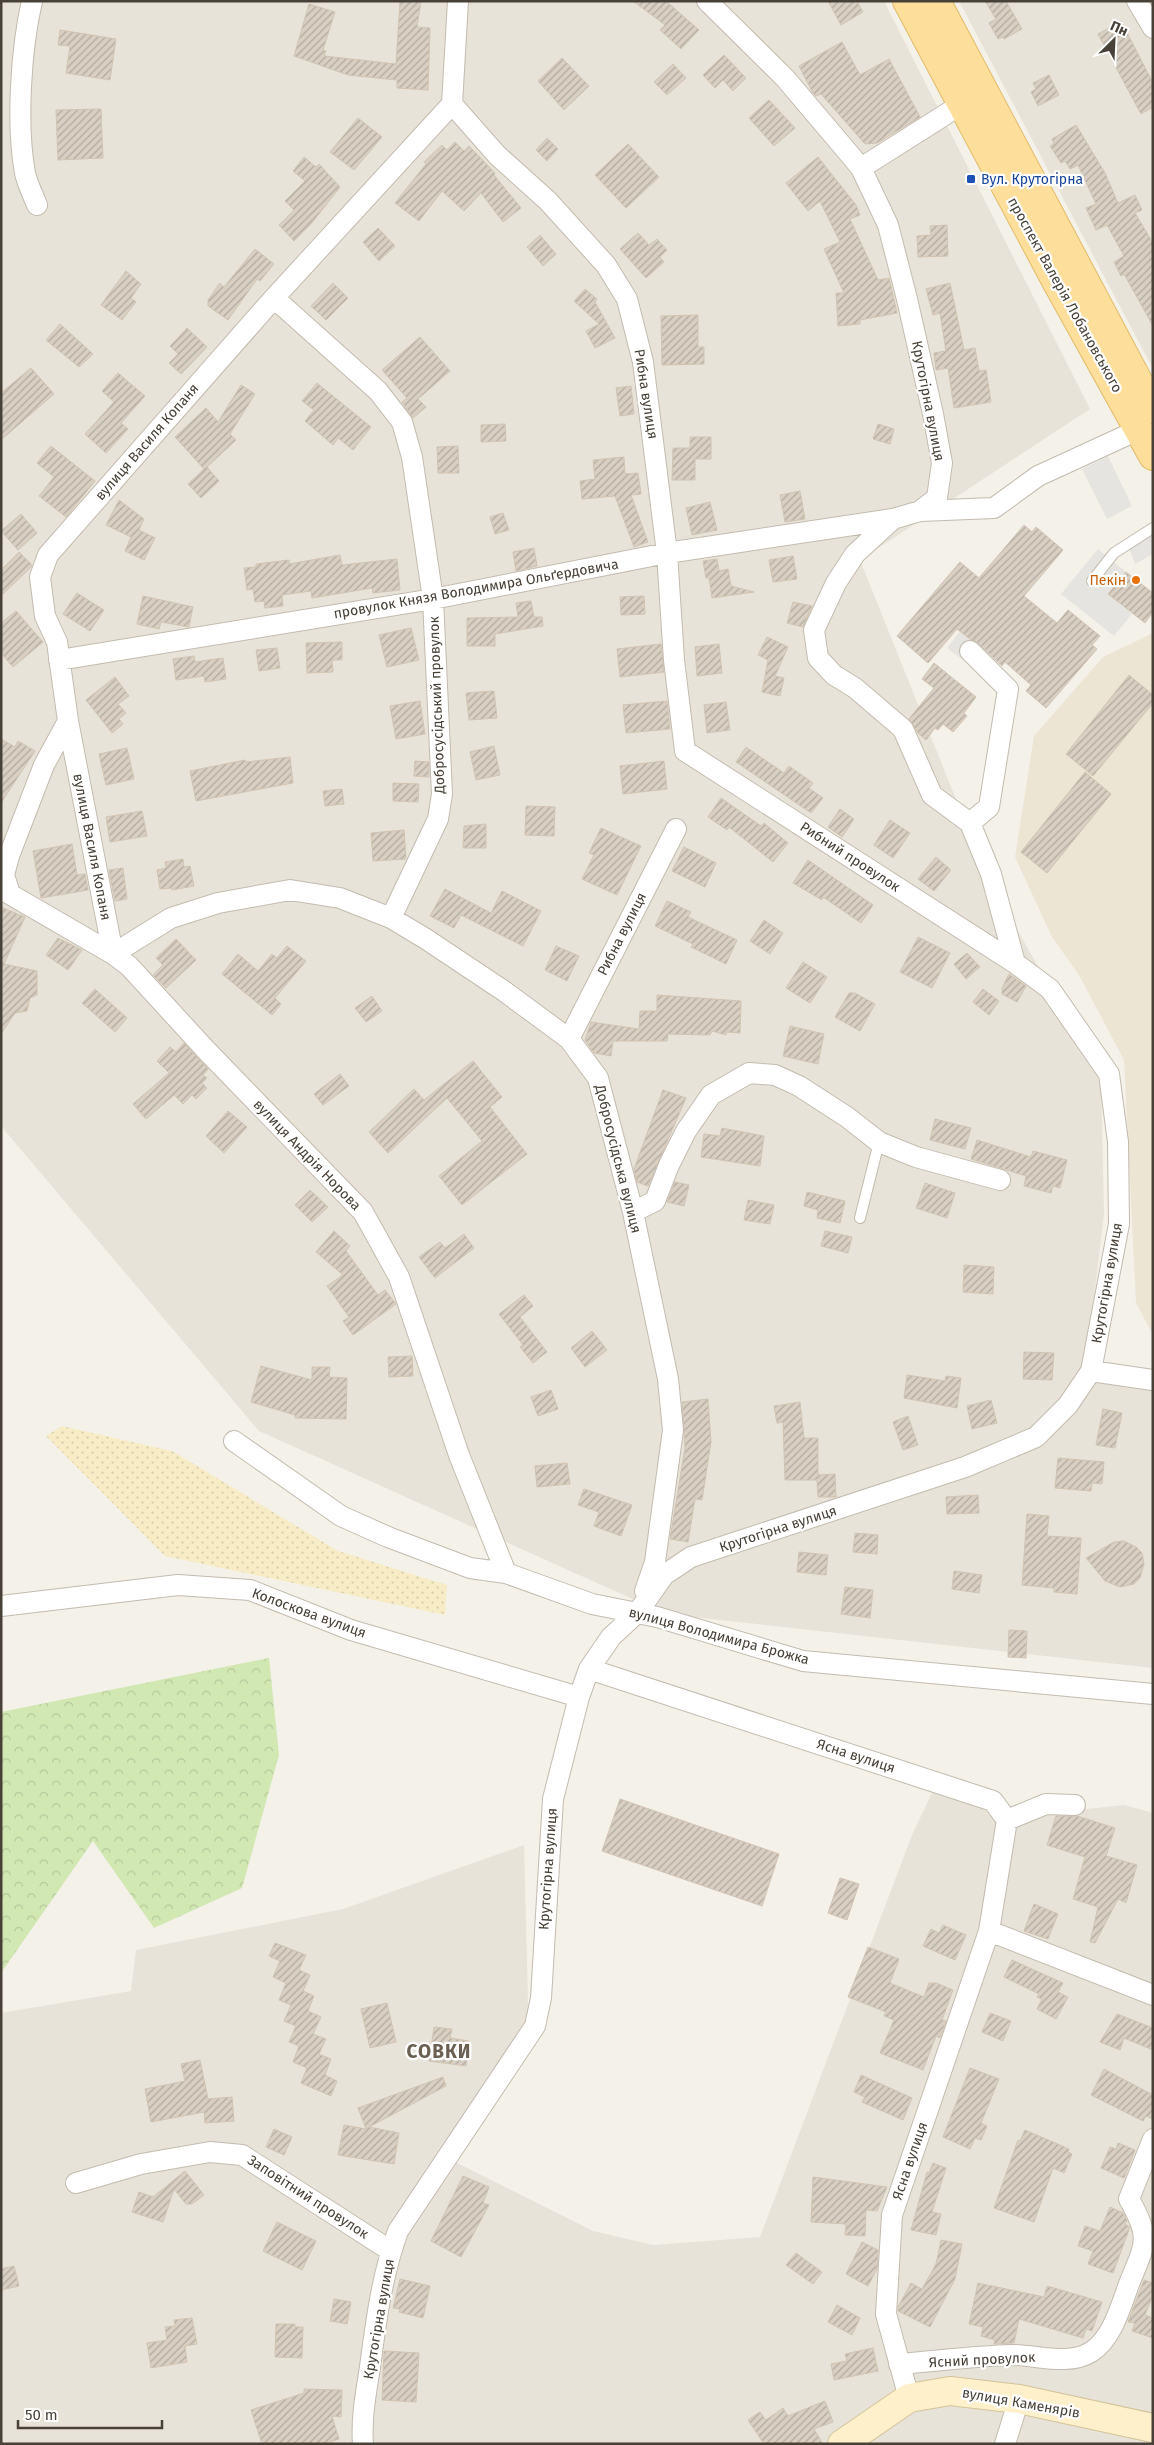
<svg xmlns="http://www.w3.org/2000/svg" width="1154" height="2445" viewBox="0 0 1154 2445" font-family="'Fira Sans',sans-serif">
  <defs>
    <pattern id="forest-crowns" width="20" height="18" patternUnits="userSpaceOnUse" patternTransform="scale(1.25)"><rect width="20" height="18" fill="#d2e8b3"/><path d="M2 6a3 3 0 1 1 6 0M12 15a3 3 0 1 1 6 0" fill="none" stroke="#b6c89b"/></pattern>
    <pattern id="sand-dots" width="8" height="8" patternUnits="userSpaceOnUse" patternTransform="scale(1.25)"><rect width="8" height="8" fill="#f8ecc6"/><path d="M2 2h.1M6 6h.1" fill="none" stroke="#d6ccab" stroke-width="1.8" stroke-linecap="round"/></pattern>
    <pattern id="building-hatch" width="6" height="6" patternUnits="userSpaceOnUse" patternTransform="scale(1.25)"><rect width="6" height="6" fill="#d9cfc2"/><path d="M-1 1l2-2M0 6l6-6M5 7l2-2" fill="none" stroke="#b2aa9f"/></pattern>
  </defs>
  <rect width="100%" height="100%" fill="#f4f1e9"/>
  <path fill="#e8e3d8" d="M1,1H884L1090,409L860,560L986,874L1101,1079L1104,1214L1085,1373L1153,1383V1668L666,1614L259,1431L1,1126Z
    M959,1H1153V369Z
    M932,1793L1031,1815L1124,1805L1153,1813V2444H1V2013L131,1991L136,1950L343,1909L524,1845L529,2042L455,2162L593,2231L653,2245L760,2237L912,1835Z"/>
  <path fill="#ede5d4" d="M1153,633V1335L1136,1303L1124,1060L1079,975L1052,937L1015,857L1034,736L1103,657Z"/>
  <path fill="url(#forest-crowns)" d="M269,1658L279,1755L242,1888L154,1928L93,1841L1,1973V1712Z"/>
  <path fill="url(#sand-dots)" d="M62,1426L172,1451L338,1551L447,1585L445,1615L165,1556L46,1436Z"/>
  <path fill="#e6e4e1" d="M1108,456L1132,506L1107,519L1082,469Z
    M1153,534V554L1135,564L1129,548Z
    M1098,549L1126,572L1108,594L1132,614L1114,636L1061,594Z
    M972,616L988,628L963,660L947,648Z"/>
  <path fill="url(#building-hatch)" stroke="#d1c4b2" d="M400,1H421L417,27L430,28L428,90L397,88V80L348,75L294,56L309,4L335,12L323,50L326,51L324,56L396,64Z
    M633,1H666L699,30L681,49L660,30L665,25Z
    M828,1H857L863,12L841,25Z
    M985,1H1006L1022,29L1004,39L1003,37L998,39L989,23L996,19Z
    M1121,21L1153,83V107L1141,114L1098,34Z
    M60,30L116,39L110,80L66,73L70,46L58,45Z
    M842,42L860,75L889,59L920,117L877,143L865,144L821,94L816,96L813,93L799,66Z
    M724,55L746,78L733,91L723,80L715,88L703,75Z
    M562,58L589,86L564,110L538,81Z
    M673,64L686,78L667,95L654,82Z
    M1049,75L1059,95L1038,106L1031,92L1036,89L1033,83Z
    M769,100L795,128L774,146L749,118Z
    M101,109L103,158L58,160L56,110Z
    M358,118L382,137L354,170L330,152Z
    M1076,125L1105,173L1118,203L1135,195L1142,210L1135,213L1153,243V326L1124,274L1121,276L1114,262L1124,256L1107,225L1096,230L1086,208L1096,204L1078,165L1070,169L1065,161L1061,163L1050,146L1054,144L1052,139Z
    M547,138L558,149L547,161L536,150Z
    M455,142L464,151L469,146L495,173L494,175L521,208L503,222L481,193L464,211L442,191L419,221L395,203L426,164L424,162L442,145L447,150Z
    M628,144L659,177L626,208L595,175Z
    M304,157L316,167L319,164L340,187L311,224L294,241L279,225L294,210L285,201L305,181L293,171Z
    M818,157L856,205L860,215L850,219L878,280L889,278L897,313L860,320V324L838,326L836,293H844L824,249L840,242L820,201L808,211L786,183Z
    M947,225L948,256L918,257L917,236L931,235L930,226Z
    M378,228L395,246L379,261L363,242Z
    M638,233L649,245L657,239L667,250L660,257L664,262L646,278L620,249Z
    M540,235L556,254L543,266L527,247Z
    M255,249L274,264L260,281L257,279L228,320L208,306V300L220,283L224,287Z
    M126,271L141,284L131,298L136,302L122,320L101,305Z
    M333,283L348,298L326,320L311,306Z
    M950,283L964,350L975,348L979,371L986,370L991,402L954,408L948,368L936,370L934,353L946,351L940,313L933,315L926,289Z
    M585,289L597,299L595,302L615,338L595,348L586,331L599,324L574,301Z
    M698,315V347H704V364L662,365L661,316Z
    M60,324L93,354L79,367L46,340Z
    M187,328L207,347L181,374L169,363L178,354L170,346Z
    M420,337L450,371L418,399L426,407L413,418L402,402L407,398L382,370Z
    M31,368L54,394L1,440V393Z
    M118,373L145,396L121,423L128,429L106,453L85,434L114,402L102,391Z
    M317,383L371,427L353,450L338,438L333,445L305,421L314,410L302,401Z
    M241,385L255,394L230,434L236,440L207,467L219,481L201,498L188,484L204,469L175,437L206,408L218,422Z
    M631,386L634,414L620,416L616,388Z
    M505,424L506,441L481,442V425Z
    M878,424L894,429L890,444L873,439Z
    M690,437H711V459H695V480H672L673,448H690Z
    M51,446L95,481L66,517L39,496L54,477L37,463Z
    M458,446L459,473H438L437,447Z
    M624,457L625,474L638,473L641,494L631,495L648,542L634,547L615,496L582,499L580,481L595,479L593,460Z
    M800,491L805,519L785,522L780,495Z
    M119,500L144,519L139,530L155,538L144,560L125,551L131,537L106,525Z
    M710,502L717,530L692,535L686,508Z
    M503,513L509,530L495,534L490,517Z
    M21,514L37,533L18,550L1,531Z
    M1024,525L1032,532L1036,527L1063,550L1024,596L1057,623L1068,610L1100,636L1092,645L1097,649L1046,708L1026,691L1031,685L1005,662L1002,666L978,643L970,639L957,629L928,663L897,636L960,562L979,578Z
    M534,548L537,566L516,571L513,552Z
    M19,552L32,565L31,567L1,596V570Z
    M340,555L342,565L397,559L400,590L373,593L372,588L312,598L311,591L282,595L283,606L265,608L264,601L255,602L253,589L247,590L244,568L256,567V564L289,560V564Z
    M793,556L797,579L773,582L769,560Z
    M717,559L719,571L728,569L731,586L754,592L712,598L709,578H706L703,561Z
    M1126,572L1153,593V612L1145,623L1108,594Z
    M77,593L104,610L90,631L63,614Z
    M143,596L193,607L189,627L161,622L159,629L137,624Z
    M644,596L645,614L621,615L620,597Z
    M531,601L534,617H542L543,626L495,634V646H467V618L518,617L516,603Z
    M793,602L812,606L803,627L787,623Z
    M16,611L43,642L13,667L1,653V623Z
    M411,628L419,660L387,667L379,635Z
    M767,637L788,647L775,676L784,678L780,696L762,692L768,660L758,655Z
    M342,642V660H332L333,672L307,673L306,643Z
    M661,644L664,672L620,677L617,649Z
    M719,644L722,673L697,676L695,647Z
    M277,648L280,668L259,671L256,650Z
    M194,656L195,662L223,658L226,679L205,682L204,676L176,680L173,659Z
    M934,663L976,697L964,713L967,716L953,732L943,724L938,730L935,728L926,740L918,733L909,719L934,688L922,679Z
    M1129,675L1153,695V703L1093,776L1066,754Z
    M115,677L129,696L118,704L126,713L119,719L123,724L112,733L86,700Z
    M494,691L497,718L469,720L466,693Z
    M420,701L425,734L396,739L390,706Z
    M667,701L670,729L626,733L623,705Z
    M726,702L730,730L707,733L704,705Z
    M1,739L15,747L18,741L35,751L1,803Z
    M494,746L500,775L476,780L470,752Z
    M746,747L784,773L789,766L813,783L809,788L823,798L811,813L736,762Z
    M127,748L134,779L106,785L99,754Z
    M290,757L293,783L196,801L190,771L245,760L246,762Z
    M415,761L429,762V777L414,776Z
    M664,761L667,789L623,794L620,766Z
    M1085,772L1111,794L1047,873L1021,852Z
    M393,783L419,784L418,802L393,801Z
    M342,789L344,804L325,806L323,791Z
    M721,798L761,826L764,823L788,843L773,862L729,827L727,830L708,817Z
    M526,806L555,807L554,836L525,835Z
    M840,809L854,819L842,837L828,827Z
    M142,811L147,836L110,842L106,817Z
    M890,820L910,833L893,858L874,845Z
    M486,824V848H463L464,826Z
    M601,828L641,846L617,895L582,879L594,855L589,853Z
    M404,830L406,859L373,861L371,833Z
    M72,844L77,875L85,874L88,890L41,898L33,851Z
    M684,847L716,863L705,887L672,871Z
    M936,857L951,870L934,891L918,879Z
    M183,859L184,867L190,866L194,886L172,890V888L160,889L157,870L166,868L165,862Z
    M808,860L873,905L861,923L823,897L822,900L793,883Z
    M123,868L127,899L115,901L109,870Z
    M445,889L491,913L502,891L541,911L523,946L461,915L454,928L430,916Z
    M667,901L691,912L688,917L737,940L726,964L691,947L693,944L655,926Z
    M1,907L25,917L4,964L37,971V995L30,998L27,1011L15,1013L1,1034Z
    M764,920L783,933L770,954L750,941Z
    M918,937L950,953L932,988L900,972Z
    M58,938L82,950L68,970L46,955Z
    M176,939L196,960L166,988L153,975L163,965L156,958Z
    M287,946L306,961L275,998L281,1004L272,1015L222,974L238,954L258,971L272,954L277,958Z
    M556,946L579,956L567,981L545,970Z
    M967,953L980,967L966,979L954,964Z
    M803,962L827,977L810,1003L786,988Z
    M1009,974L1026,986L1017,1002L1002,994V988Z
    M95,989L127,1018L115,1032L82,1003Z
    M983,989L999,1001L989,1015L973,1002Z
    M849,993H855L875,1004L860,1031L835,1017Z
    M657,995L741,1001L740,1033L726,1032V1035L712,1031L710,1035L668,1034L667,1041H613L611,1056L594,1053L585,1040L591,1022L639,1029L640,1011H657Z
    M372,996L382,1011L366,1022L355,1008Z
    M790,1026L824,1034L818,1064L783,1056Z
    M184,1043L208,1069L203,1075L207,1078L202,1083L207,1088L196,1099L192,1095L183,1104L174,1095L146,1119L133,1104L169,1073L157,1061L170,1047L176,1052Z
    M473,1061L502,1097L490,1107L527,1154L462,1205L439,1176L482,1141L447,1098L388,1153L369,1132L414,1089L424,1100Z
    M340,1074L349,1086L323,1105L314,1094Z
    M663,1090L686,1098L648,1186L637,1182L634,1169Z
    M228,1111L247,1127L224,1153L206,1136Z
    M935,1119L971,1128L965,1149L930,1140Z
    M722,1128L764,1136L760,1166L701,1157L704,1134L720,1136Z
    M977,1140L1031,1157L1033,1151L1067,1160L1060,1188L1053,1186L1051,1193L1024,1186L1026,1176L971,1159Z
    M675,1182L689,1185L684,1206L667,1202Z
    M925,1183L955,1193L947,1218L916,1208Z
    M310,1190L328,1207L312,1222L295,1205Z
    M807,1192L845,1201L840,1223L817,1218L818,1210L804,1206Z
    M748,1200L774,1205L770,1224L744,1220Z
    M334,1231L350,1246L346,1251L378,1295L385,1290L396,1304L353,1335L343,1321L349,1317L327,1286L343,1275L316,1252Z
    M825,1231L852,1237L848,1253L821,1246Z
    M464,1234L474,1248L435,1278L419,1257L440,1242L445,1248Z
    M964,1265L994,1267L993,1294L963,1292Z
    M524,1295L533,1306L520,1317L547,1352L533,1363L520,1347L523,1345L499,1314Z
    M592,1331L607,1350L585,1367L571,1348Z
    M1024,1352L1054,1353L1052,1380L1023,1379Z
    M412,1356L413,1376L389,1377L388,1357Z
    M261,1366L312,1380V1367H330L329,1377L347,1378L346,1419L295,1418V1415L251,1402Z
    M907,1375L945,1381L946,1376L961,1378L957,1408L904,1398Z
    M551,1390L558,1409L538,1416L531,1397Z
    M708,1399L711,1442L702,1500L695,1499L688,1542L670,1539L685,1448L682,1402Z
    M991,1400L997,1423L972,1429L967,1406Z
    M800,1402L804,1438H818V1475L835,1474L836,1497H818L817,1480H785L783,1422L777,1423L774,1406Z
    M1103,1409L1122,1413L1115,1448L1096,1445Z
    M908,1416L918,1445L903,1450L893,1422Z
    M1058,1458L1104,1462L1102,1484L1092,1483L1091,1491L1055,1488Z
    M567,1463L570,1484L537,1487L535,1466Z
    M584,1489L632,1505L621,1536L594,1526L599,1512L578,1505Z
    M978,1495L979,1513L947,1514L946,1497Z
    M1027,1514L1049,1516L1047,1536L1081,1538L1077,1594L1054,1592V1588L1022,1585Z
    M855,1533L878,1535L877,1554L853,1552Z
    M1124,1541L1136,1547L1142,1553L1144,1564L1140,1578L1134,1584L1120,1587L1105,1581L1086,1558L1114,1542Z
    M799,1552L828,1555L826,1575L797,1572Z
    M954,1571L982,1575L979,1593L952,1589Z
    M845,1587L873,1590L870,1618L841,1614Z
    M1009,1630L1027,1631L1026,1658L1008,1657Z
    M620,1799L779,1854L762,1906L602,1851Z
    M1056,1816H1077L1115,1828L1106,1856L1137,1865L1126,1903L1118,1899L1095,1943L1090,1942L1098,1907L1073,1899L1085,1857L1047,1845Z
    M840,1878L859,1884L847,1920L828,1913Z
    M1034,1904L1058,1914L1048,1939L1024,1931Z
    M943,1925L966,1935L955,1960L923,1946L931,1929L939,1933Z
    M275,1943L306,1955L299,1970L310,1975L303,1991L314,1996L308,2011L321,2017L313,2034L326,2039L319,2054L331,2059L325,2075L337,2081L331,2096L301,2083L307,2068L293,2062L299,2046L289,2042L296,2026L284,2021L291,2005L279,2000L286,1983L273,1977L280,1961L269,1956Z
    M868,1947L899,1959L890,1983L924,1997L929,1983H936L953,1990L942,2020L946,2021L940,2038L936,2036L923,2070L880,2053L894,2020L884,2016L886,2012L848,1997Z
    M1012,1960L1063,1983L1058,1992L1068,1997L1056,2019L1037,2009L1042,1999L1037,1997L1039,1994L1004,1977Z
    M387,2003L396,2042L370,2048L361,2009Z
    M990,2013L1011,2021L1003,2041L982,2032Z
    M1117,2014L1153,2028V2050L1124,2038L1120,2050L1100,2042Z
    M434,2027L452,2029L450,2038L469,2041L466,2066L429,2061Z
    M200,2060L208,2099L232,2097L234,2121L205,2123L204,2112L151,2122L145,2089L185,2081L181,2064Z
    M970,2068L999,2079L981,2123L987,2126L981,2140L975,2138L970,2149L943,2137Z
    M1104,2069L1153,2095V2119L1146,2116L1143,2121L1091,2095Z
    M861,2075L912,2098L903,2120L862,2102L865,2097L854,2092Z
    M443,2077L446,2086L369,2127L399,2133L394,2164L338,2155L344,2125L366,2129L358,2108Z
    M274,2129L292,2137L284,2155L266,2147Z
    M1025,2130L1069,2149L1068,2152L1072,2154L1064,2173L1053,2168L1034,2222L994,2208L1018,2140L1020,2141Z
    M1118,2143L1135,2150L1124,2178L1101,2168L1110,2147L1116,2149Z
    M933,2163L946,2168L932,2212L941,2214L936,2235L911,2230L927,2172L929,2173Z
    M185,2171L204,2195L192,2204H186L174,2189L163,2222L132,2212L139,2192L153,2197Z
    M463,2176L489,2187L483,2203L489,2205L461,2257L431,2241Z
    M813,2177L887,2187L877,2211L866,2210L865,2236L845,2235L846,2224L811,2222Z
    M1110,2207L1123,2213L1127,2221L1125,2224L1130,2227L1113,2273L1088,2264L1093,2251L1078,2246L1085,2226L1100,2231Z
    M277,2222L316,2241L302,2270L263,2251Z
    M941,2240L962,2244L955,2279L930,2327L898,2311V2307L911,2283L922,2289L936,2264Z
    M862,2242L878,2250L877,2269L868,2286L846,2274Z
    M796,2253L822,2272L813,2284L786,2265Z
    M14,2266L19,2286L1,2290V2269Z
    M400,2279L430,2286L423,2318L399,2312L400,2309L393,2308Z
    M1144,2280L1153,2283V2295L1145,2315L1153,2318V2338L1132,2331L1135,2323L1128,2322Z
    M978,2283L1044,2297L1047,2286L1102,2302L1092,2331L1086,2329L1083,2338L1019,2319L1014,2343L994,2344L995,2340L981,2336L983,2327L969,2324Z
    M334,2299L351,2302L347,2324L330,2321Z
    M837,2305L860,2318L852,2335L828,2322Z
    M192,2318L197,2344L185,2346L187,2362L151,2368L147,2343L167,2340L165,2327L175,2326L174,2320Z
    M276,2324H295V2327H303L302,2358L275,2357Z
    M873,2348L878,2371L834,2380L831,2364L847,2361L845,2354Z
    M384,2351L419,2353L416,2402L382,2400Z
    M304,2389L342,2390L341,2417L332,2416L339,2439L324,2444H262L251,2410L304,2393Z
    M825,2401L833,2422L814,2429L823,2444H764L748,2420L760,2412L766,2420L783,2408L788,2416Z"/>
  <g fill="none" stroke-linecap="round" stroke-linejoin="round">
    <g stroke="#c3bbaf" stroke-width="12">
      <path id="lane" d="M1092,581L1114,553L1153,528
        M860,1218L879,1142"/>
    </g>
    <g stroke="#c3bbaf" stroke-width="22">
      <path id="street" d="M32,1C21,49 16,124 25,173C27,183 33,195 37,205
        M707,1L785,78L851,156L861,168L888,225L907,299L933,414L942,463L937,498L920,511L893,519L855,554L836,583L814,630L818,658L834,675L855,688L903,729L932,795L970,823L991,874L1015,963
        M1137,1L1153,28
        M861,168L962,104
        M274,298L378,391L402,422L412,457L433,599L442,794L438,819L391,918
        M920,511L994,508L1038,476L1138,430
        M59,660L433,599L667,553L893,519
        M970,823L989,807L1008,689L970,651
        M1,889L113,954L129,966L206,1050L363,1212L399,1277L459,1455L506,1573
        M9,891L4,875L9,856L44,765L68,721
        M113,954L68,721L57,642L45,616L40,577L48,555L274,298L452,104L458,1
        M113,954L171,918L218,903L290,890L340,898L391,918L426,939L504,991L569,1039L598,1078L633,1212L668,1379L673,1430L655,1562L645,1591
        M569,1039L676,829
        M633,1212L655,1201L669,1165L686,1131L711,1095L749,1073L775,1075L799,1086L847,1117L879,1142L916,1157L1000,1180
        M1091,1371L1153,1380
        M234,1441L341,1516L388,1537L470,1568L506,1573L592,1604L657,1617L803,1661L1153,1694
        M1,1606L178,1585L250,1590L351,1630L579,1697
        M589,1669L993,1801L1007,1820L989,1931L892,2215L886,2314L909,2398
        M1007,1820L1046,1804L1075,1805
        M989,1931L1153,1995
        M76,2183L141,2164L210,2152L242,2155L391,2251
        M899,2364C936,2361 975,2356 1012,2355C1037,2355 1068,2366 1091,2352C1112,2339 1121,2306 1129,2284C1145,2244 1152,2239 1129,2199L1153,2139
        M363,2444C361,2418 366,2393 370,2367C376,2321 382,2275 398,2231L535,2026L541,1998L553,1799L579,1697L589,1669L611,1637L638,1612L664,1575L691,1557L965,1467L1036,1437L1068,1405L1091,1371L1119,1224L1118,1142L1109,1074L1050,989L1015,963L685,751L674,660L667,553L643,362L627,299L606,265L548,201L497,155L452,104
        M1005,2444L1019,2399"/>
    </g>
    <g stroke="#d4c39a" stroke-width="30">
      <path id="secondary" d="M842,2444L909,2398L950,2391L1019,2399L1153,2428"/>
    </g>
    <g stroke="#e3bb69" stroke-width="30">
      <path id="primary" d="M907,1L1056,281L1153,456
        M936,1L1153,409"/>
    </g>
    <use href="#lane" stroke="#fff" stroke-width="10"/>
    <use href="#street" stroke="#fff" stroke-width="20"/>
    <use href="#secondary" stroke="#fef0ca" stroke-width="28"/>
    <use href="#primary" stroke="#fdde9a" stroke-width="28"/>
  </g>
  <rect fill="#1a4fb4" stroke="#fff" stroke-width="2" x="966" y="174" width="10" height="10" rx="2.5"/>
  <circle fill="#e8710a" stroke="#fff" stroke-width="2" cx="1136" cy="580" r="5"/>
  <g text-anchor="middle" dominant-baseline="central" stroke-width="4.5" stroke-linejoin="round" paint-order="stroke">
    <g font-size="14" fill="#164399" stroke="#fff" text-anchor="start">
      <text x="981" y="179">Вул. Крутогірна</text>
    </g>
    <g font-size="14" fill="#484138" stroke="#fff">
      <text transform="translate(1065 295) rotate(61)">проспект Валерія Лобановського</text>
      <text transform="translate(646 394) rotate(81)">Рибна вулиця</text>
      <text transform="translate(928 401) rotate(79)">Крутогірна вулиця</text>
      <text transform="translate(147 442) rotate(-49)">вулиця Василя Копаня</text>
      <text transform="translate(476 589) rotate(-10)">провулок Князя Володимира Ольґердовича</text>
      <text transform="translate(437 705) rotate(-92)">Добросусідський провулок</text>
      <text transform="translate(92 847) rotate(79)">вулиця Василя Копаня</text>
      <text transform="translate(850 857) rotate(33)">Рибний провулок</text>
      <text transform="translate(622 934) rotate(-63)">Рибна вулиця</text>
      <text transform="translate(307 1155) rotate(46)">вулиця Андрія Норова</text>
      <text transform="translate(618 1159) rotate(76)">Добросусідська вулиця</text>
      <text transform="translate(1107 1283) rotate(-80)">Крутогірна вулиця</text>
      <text transform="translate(778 1529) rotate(-18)">Крутогірна вулиця</text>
      <text transform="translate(309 1613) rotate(20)">Колоскова вулиця</text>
      <text transform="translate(719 1636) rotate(15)">вулиця Володимира Брожка</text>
      <text transform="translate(856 1756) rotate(18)">Ясна вулиця</text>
      <text transform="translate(548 1869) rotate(-86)">Крутогірна вулиця</text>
      <text transform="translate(910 2161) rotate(-71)">Ясна вулиця</text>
      <text transform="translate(308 2197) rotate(33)">Заповітний провулок</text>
      <text transform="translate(379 2319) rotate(-80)">Крутогірна вулиця</text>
      <text transform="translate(982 2360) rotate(-3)">Ясний провулок</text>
      <text transform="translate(1021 2403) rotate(10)">вулиця Каменярів</text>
    </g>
    <g font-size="14" fill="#c56008" stroke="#fff" text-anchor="end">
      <text x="1126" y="580">Пекін</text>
    </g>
    <g font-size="19" font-weight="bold" letter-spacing="1" fill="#6b5f4f" stroke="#fff">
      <text x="439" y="2051">СОВКИ</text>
    </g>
  </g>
  <rect width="1154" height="2445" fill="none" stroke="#484138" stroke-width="5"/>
  <g transform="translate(1114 40) rotate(24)" stroke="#ffffff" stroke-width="4" paint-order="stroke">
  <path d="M0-4L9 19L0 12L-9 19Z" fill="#484138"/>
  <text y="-8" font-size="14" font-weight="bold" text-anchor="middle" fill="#484138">Пн</text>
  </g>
  <path d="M18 2420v8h144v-8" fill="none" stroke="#484138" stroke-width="2.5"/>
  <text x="25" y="2420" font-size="15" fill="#484138" stroke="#ffffff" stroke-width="4" paint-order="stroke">50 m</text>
</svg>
